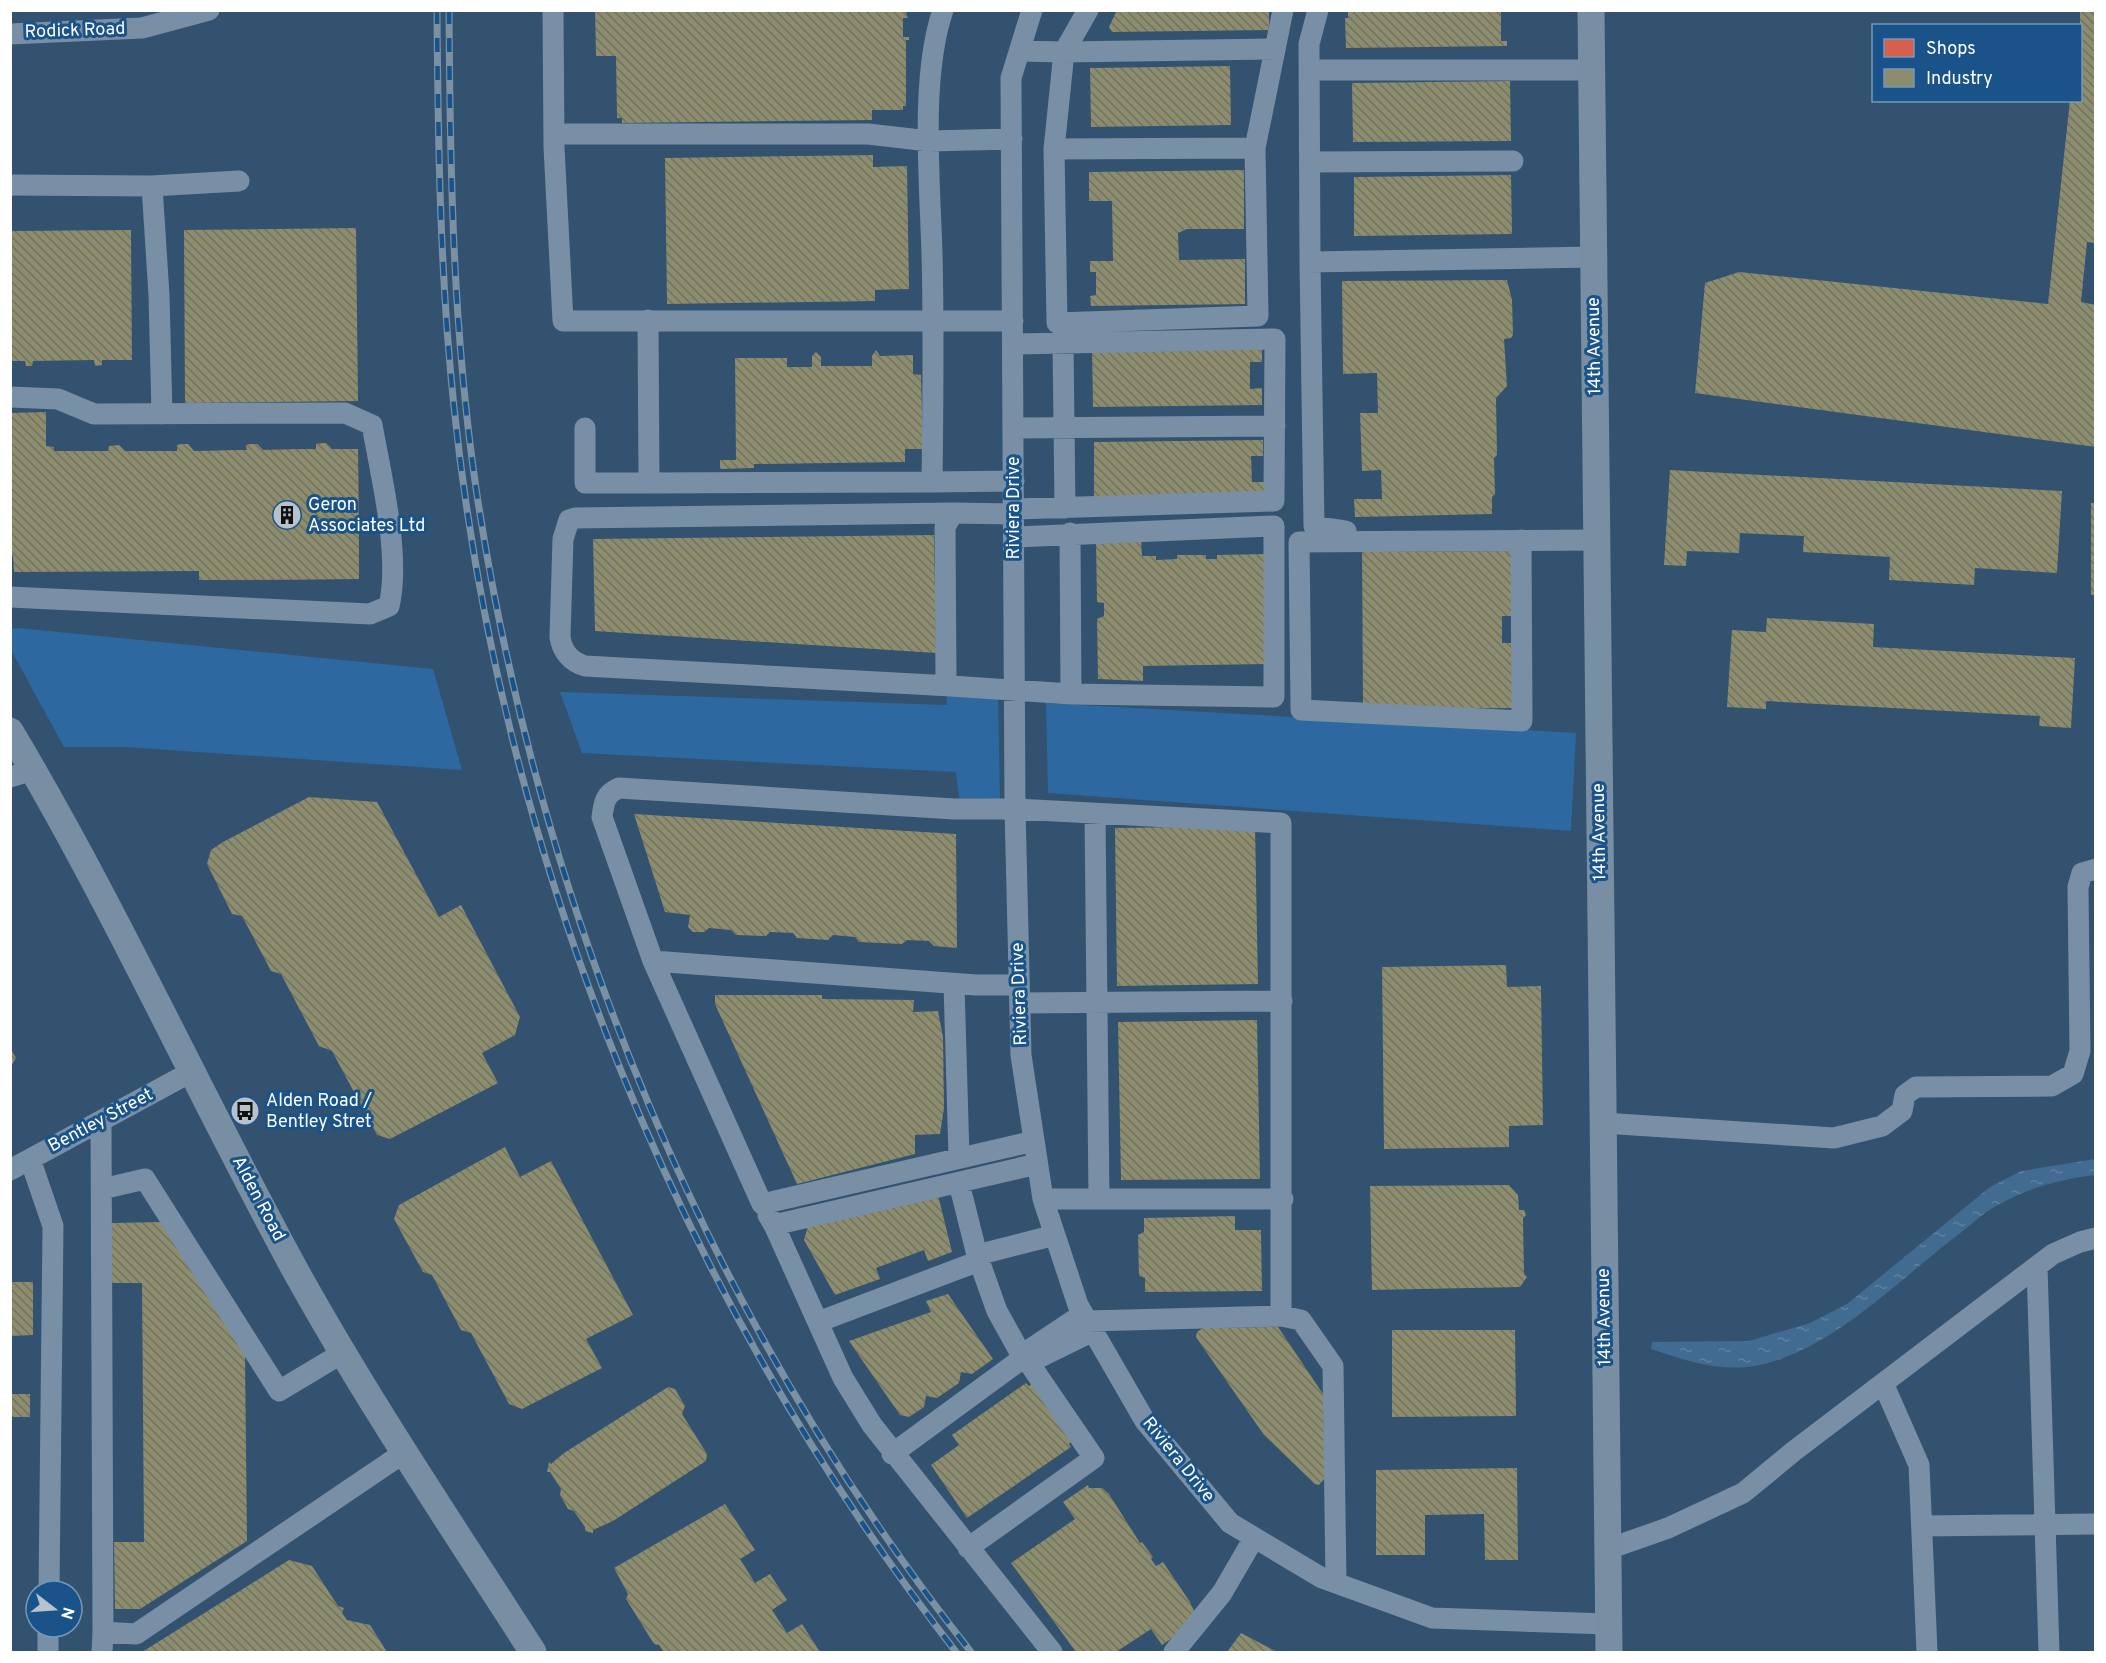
<svg xmlns="http://www.w3.org/2000/svg" width="2106" height="1663" viewBox="0 0 2106 1663" font-family="Overpass,sans-serif">
  <defs>
    <pattern id="water-ripples" width="26" height="14" patternUnits="userSpaceOnUse" patternTransform="scale(1.5)"><rect width="26" height="14" fill="#416b91"/><path d="M2 4q2-2 4 0t4 0M15 11q2-2 4 0t4 0" fill="none" stroke="#5e81a2"/></pattern>
    <pattern id="shops-back-hatch" width="6" height="6" patternUnits="userSpaceOnUse" patternTransform="scale(1.5)"><rect width="6" height="6" fill="#d6604d"/><path d="M-1 5l2 2M0 0l6 6M5-1l2 2" fill="none" stroke="#a6594d"/></pattern>
    <pattern id="industry-back-hatch" width="6" height="6" patternUnits="userSpaceOnUse" patternTransform="scale(1.5)"><rect width="6" height="6" fill="#8c8c6e"/><path d="M-1 5l2 2M0 0l6 6M5-1l2 2" fill="none" stroke="#727260"/></pattern>
  </defs>
  <rect width="100%" height="100%" fill="#325270"/>
  <path fill="#2d69a0" d="M18,628L433,669L462,770L125,747H64L11,650V629Z
    M946,689L998,693L1000,799L959,798L956,772L582,753L560,692L947,705Z
    M1046,703L1576,733L1571,831L1048,793Z"/>
  <path fill="url(#water-ripples)" d="M2095,1159V1175C2056,1180 2031,1187 1996,1206C1983,1213 1971,1225 1959,1234C1899,1279 1830,1353 1754,1366C1718,1372 1684,1360 1651,1349L1652,1342L1749,1341L1810,1323L1847,1304L1990,1187L2021,1171Z"/>
  <path fill="url(#shops-back-hatch)" d="M326,443L332,449H358L359,579L217,580L214,451L247,450L246,445L250,444H257L263,450L316,449V444Z"/>
  <path fill="url(#industry-back-hatch)" d="M595,10H905L908,18H903V37H909V40H906V106H903V110H872V120L622,123V118H617L616,56H596Z
    M1117,10H1269V30L1112,32L1109,27Z
    M1348,10H1501V41H1507V46L1346,48L1345,18H1348Z
    M2080,10H2096V243L2087,242L2081,302L2096,305V447L1695,393L1705,283L1739,272L2048,304L2070,100H2080Z
    M1230,66L1231,125L1091,127L1090,68Z
    M1510,81L1511,141L1353,142L1352,83Z
    M873,155V167L907,166L909,289L875,290V301L667,304L665,158Z
    M1244,170V229H1187L1178,233L1179,260L1245,259V304L1091,306L1090,296L1096,295V272H1090V261H1113L1112,201H1089V172Z
    M1511,175L1512,234L1354,236V177Z
    M356,228L358,401L185,403L184,230Z
    M131,230L132,360H102V365L95,366L94,360L33,361L32,366H26L25,361H10V231Z
    M1507,280L1512,300L1513,335L1511,338L1504,339L1507,386L1496,398L1497,455L1494,458L1495,494L1492,497V514L1355,517L1354,499H1382L1381,470L1362,471L1360,413H1378L1377,373L1343,374L1342,281Z
    M1262,345V362H1250V389L1262,388V405L1093,407L1092,348Z
    M876,350L880,356L913,355V374L921,375L923,449H905V462L754,464V468L720,469V460H736L735,358H787V367H812V356L816,352L821,357V366H872V356Z
    M46,412V446L54,447V451H108L109,446L119,445L125,451H177V445L181,444H188L194,451L247,450L246,445L257,444L263,450L316,449V444L326,443L332,449H358L359,579L199,580V571L14,572L13,556L10,552V413Z
    M1263,440V456H1251L1252,482H1264V499L1094,501V442Z
    M1670,470L2062,491L2057,573L1975,568L1974,585L1889,580L1890,557L1803,552L1804,536L1740,533L1739,553L1687,551L1686,566L1664,565Z
    M2091,503H2096V595H2091Z
    M934,535L936,653L595,631L593,539Z
    M1141,539L1142,556H1156V560L1177,559V555H1206V559H1217V555L1267,554L1268,664L1143,666V681L1098,679L1097,619L1104,616V603L1097,602L1096,541Z
    M1519,551V616H1502V643H1520L1521,708L1363,709L1362,552Z
    M1767,618L1874,624L1873,647L2075,658L2071,728L2039,726L2040,716L1766,701V709L1727,707L1732,630L1766,632Z
    M309,797L377,802L439,917L461,905L520,1017L515,1035L482,1053L498,1083L390,1139L377,1135L332,1051L319,1046L281,974L271,971L242,916L232,914L207,864L211,850L223,842Z
    M634,814L956,834L957,948L934,946L929,941L907,940L902,944L859,942L855,937L833,935L828,940L797,938L793,933L770,932L766,936L736,935L731,930L709,928L704,932H693L688,927L690,915L665,912Z
    M1255,826L1258,984L1117,986L1115,828Z
    M1506,965L1507,987L1541,986L1543,1125L1509,1126V1147L1384,1149L1382,967Z
    M715,995H822V999L914,1000L913,1012L938,1011L943,1037L944,1108L940,1134L915,1135V1154L797,1184L715,1004Z
    M1257,1020L1260,1179L1121,1180L1118,1022Z
    M10,1048L16,1058L10,1068Z
    M505,1147L520,1177L551,1161L633,1315L586,1339L602,1368L522,1409L509,1404L471,1333L461,1330L432,1275L423,1272L394,1219L399,1205Z
    M1509,1185L1518,1195L1519,1210H1524L1526,1215L1523,1219L1524,1274L1527,1277L1520,1287L1372,1290L1370,1186Z
    M938,1195L952,1252L928,1261L924,1250L876,1268L880,1279L835,1295L804,1240L808,1226Z
    M1235,1216V1230H1261L1262,1291L1145,1292V1278L1139,1276L1138,1235L1144,1232V1218Z
    M163,1222L245,1353L247,1541L140,1609H115L114,1542H144L142,1283H112L111,1223Z
    M10,1282H33V1335L10,1336Z
    M948,1294L993,1359L972,1374L961,1372L959,1383L937,1398L926,1396L924,1407L909,1417L900,1415L849,1341L931,1312L926,1301Z
    M1278,1327L1323,1394L1325,1478L1319,1485L1315,1484L1264,1435L1196,1337L1197,1332L1203,1328Z
    M1392,1330H1515L1516,1416L1392,1417Z
    M1026,1383L1029,1386L1032,1384L1071,1442L1069,1444L1071,1447L967,1518L931,1465L959,1445L952,1435Z
    M668,1387L675,1389L685,1406L682,1414L707,1454L706,1461L613,1521L593,1530V1533L585,1531V1527L574,1511L568,1509L560,1495L561,1489L550,1472H547L549,1462L551,1464L564,1453Z
    M10,1394H30V1417H10Z
    M1517,1468L1518,1560H1485L1484,1514L1425,1515V1555H1376V1470Z
    M1088,1485L1089,1488H1102L1109,1494L1140,1543L1142,1542L1153,1557L1151,1559L1156,1566L1163,1562L1190,1602L1194,1611L1189,1622L1191,1625L1162,1645L1151,1629L1116,1652H1076L1011,1563L1075,1519L1063,1502Z
    M725,1504L755,1550L740,1559L755,1583L770,1574L787,1600L772,1610L787,1633L802,1624L820,1652H664L659,1645L654,1644L626,1599L628,1594L614,1568Z
    M289,1560L312,1566L338,1606L344,1608L342,1613L347,1620L370,1625L387,1652H142Z
    M1241,1633L1243,1634L1277,1652H1227Z"/>
  <g fill="none" stroke-linecap="round" stroke-linejoin="round">
    <path stroke="#798fa5" stroke-width="21" d="M553,10L554,147L563,321H1013
      M1032,10L1011,78L1015,809L1021,1055L1043,1199L1078,1305L1145,1421L1230,1523L1322,1578L1432,1618L1608,1624
      M1318,10L1309,44L1310,262L1314,526L1346,531
      M10,34L142,28L209,10
      M1274,49L1064,52L1054,149L1057,323L1258,316L1255,148L1283,10
      M1020,51L1064,52L1088,10
      M1311,70H1592
      M554,134H868L929,141L1012,139
      M1054,149L1255,148
      M1310,162L1513,161
      M10,185L152,186L159,295L162,414
      M152,186L239,181
      M1310,262L1594,257
      M648,320L649,483L932,482C933,406 934,330 932,254C930,182 920,77 943,10
      M1063,343L1065,508
      M1013,344L1275,339L1274,501L1013,509
      M10,397L58,399L94,414L345,413L372,425C381,475 401,557 389,606L370,614L10,597
      M585,428V483H649
      M1013,428L1275,426
      M932,482L1014,481
      M1014,514L953,513L945,527L946,680L951,686L1071,694L1274,697V526L1014,537
      M1070,533L1071,694
      M1521,540L1522,721L1301,710L1299,542L1597,540
      M951,686L585,666C571,662 562,651 560,637L563,539L569,520L575,518L953,513
      M10,777L34,770
      M1095,814L1099,1199
      M653,961L762,1204L1034,1141
      M954,984L959,1157
      M1019,985H976L653,961L602,817C604,802 605,794 619,788L954,809H1015L1281,823V1316
      M1020,1003L1282,1001
      M101,1121L103,1632L136,1634L405,1452
      M1603,1123L1834,1138L1882,1126L1902,1111L1905,1095L1916,1087L2052,1086L2073,1074L2080,1051L2078,887L2082,873L2096,869
      M30,1159L53,1226L49,1591
      M10,1170L191,1072
      M959,1183L977,1255L997,1311L1023,1358L1027,1360L1094,1458L968,1548
      M102,1189L145,1179L279,1391L344,1352
      M1043,1199H1283
      M768,1215L774,1225L1037,1164
      M774,1225L843,1378L872,1425L1052,1652
      M977,1255L1055,1235
      M2037,1267L2049,1652
      M1088,1321L1281,1316L1301,1320L1333,1366L1336,1583
      M818,1322L979,1261
      M1023,1354L1083,1314
      M1027,1360L1036,1359L1093,1331
      M1883,1383L1919,1465L1927,1652
      M892,1454L1023,1358
      M1922,1526L2096,1524
      M1608,1549L1668,1528L1743,1493L1794,1451L2053,1254L2080,1242L2096,1238
      M48,1652V1627
      M102,1652L103,1632
      M1174,1652L1222,1593L1254,1538"/>
    <path stroke="#788ea3" stroke-width="27" d="M1591,10L1609,1652
      M10,731C114,905 197,1090 294,1268C367,1400 452,1526 533,1652"/>
    <g stroke="#7a90a3" stroke-width="7">
      <path id="rail" d="M437,10C438,143 440,275 454,407C501,857 678,1295 956,1652
        M449,10C450,173 453,335 477,495C541,914 708,1319 971,1652"/>
    </g>
    <use href="#rail" stroke="#195389" stroke-width="4.5" stroke-dasharray="14" stroke-linecap="butt"/>
  </g>
  <defs>
    <g id="building-disc" transform="scale(1.5)"><circle r="9.5" fill="#b7c2cd" stroke="#195389"/><path d="M-4-6H4V6H1V3H-1V6H-4ZM-2.5-4.3h1.7v1.8h-1.7ZM.8-4.3h1.7v1.8H.8ZM-2.5-1h1.7V.8h-1.7ZM.8-1h1.7V.8H.8Z" fill="#111"/></g>
    <g id="bus-disc" transform="scale(1.5)"><circle r="9.5" fill="#b7c2cd" stroke="#195389"/><path d="M-5-6H5V4H4V6H2V4H-2V6H-4V4H-5ZM-3.5-4V0h7V-4ZM-3.5 1.2v1.5H-2V1.2ZM2 1.2v1.5H3.5V1.2Z" fill="#111"/></g>
  </defs>
  <g fill-rule="evenodd">
    <use href="#building-disc" x="287" y="515"/>
    <use href="#bus-disc" x="245" y="1111"/>
  </g>
  <g text-anchor="middle" dominant-baseline="central" stroke-width="6" stroke-linejoin="round" paint-order="stroke">
    <g font-size="18" fill="#fff" stroke="#195389">
      <text transform="translate(75 31) rotate(-2)">Rodick Road</text>
      <text transform="translate(1595 346) rotate(-91)">14th Avenue</text>
      <text transform="translate(1014 508) rotate(-90)">Riviera Drive</text>
      <text transform="translate(1600 832) rotate(-91)">14th Avenue</text>
      <text transform="translate(1020 994) rotate(-92)">Riviera Drive</text>
      <text transform="translate(101 1121) rotate(-28)">Bentley Street</text>
      <text transform="translate(258 1199) rotate(62)">Alden Road</text>
      <text transform="translate(1605 1317) rotate(-91)">14th Avenue</text>
      <text transform="translate(1178 1460) rotate(51)">Riviera Drive</text>
    </g>
    <g font-size="18" fill="#fff" stroke="#195389" text-anchor="start">
      <text x="308" y="505">Geron<tspan x="308" dy="21">Associates Ltd</tspan></text>
      <text x="266" y="1101">Alden Road /<tspan x="266" dy="21">Bentley Stret</tspan></text>
    </g>
  </g>
  <rect width="2106" height="1663" fill="none" stroke="#ffffff" stroke-width="24"/>
  <rect x="1872" y="24" width="210" height="78" fill="#195389" stroke="#7598b8" stroke-width="1.5"/>
  <rect x="1884" y="39" width="30" height="18" fill="#d6604d" stroke="#7598b8" stroke-width="1.5"/>
  <text x="1926" y="54" font-size="18" fill="#ffffff">Shops</text>
  <rect x="1884" y="69" width="30" height="18" fill="#8c8c6e" stroke="#7598b8" stroke-width="1.5"/>
  <text x="1926" y="84" font-size="18" fill="#ffffff">Industry</text>
  <g transform="translate(54 1609) rotate(107)"><circle r="28" fill="#195389" stroke="#7598b8" stroke-width="1.5"/>
  <path d="M0-4.5L10 22L0 15L-10 22Z" fill="#b7c2cd"/>
  <text y="-9" font-size="16" font-weight="bold" text-anchor="middle" fill="#ffffff">N</text>
  </g>
</svg>
